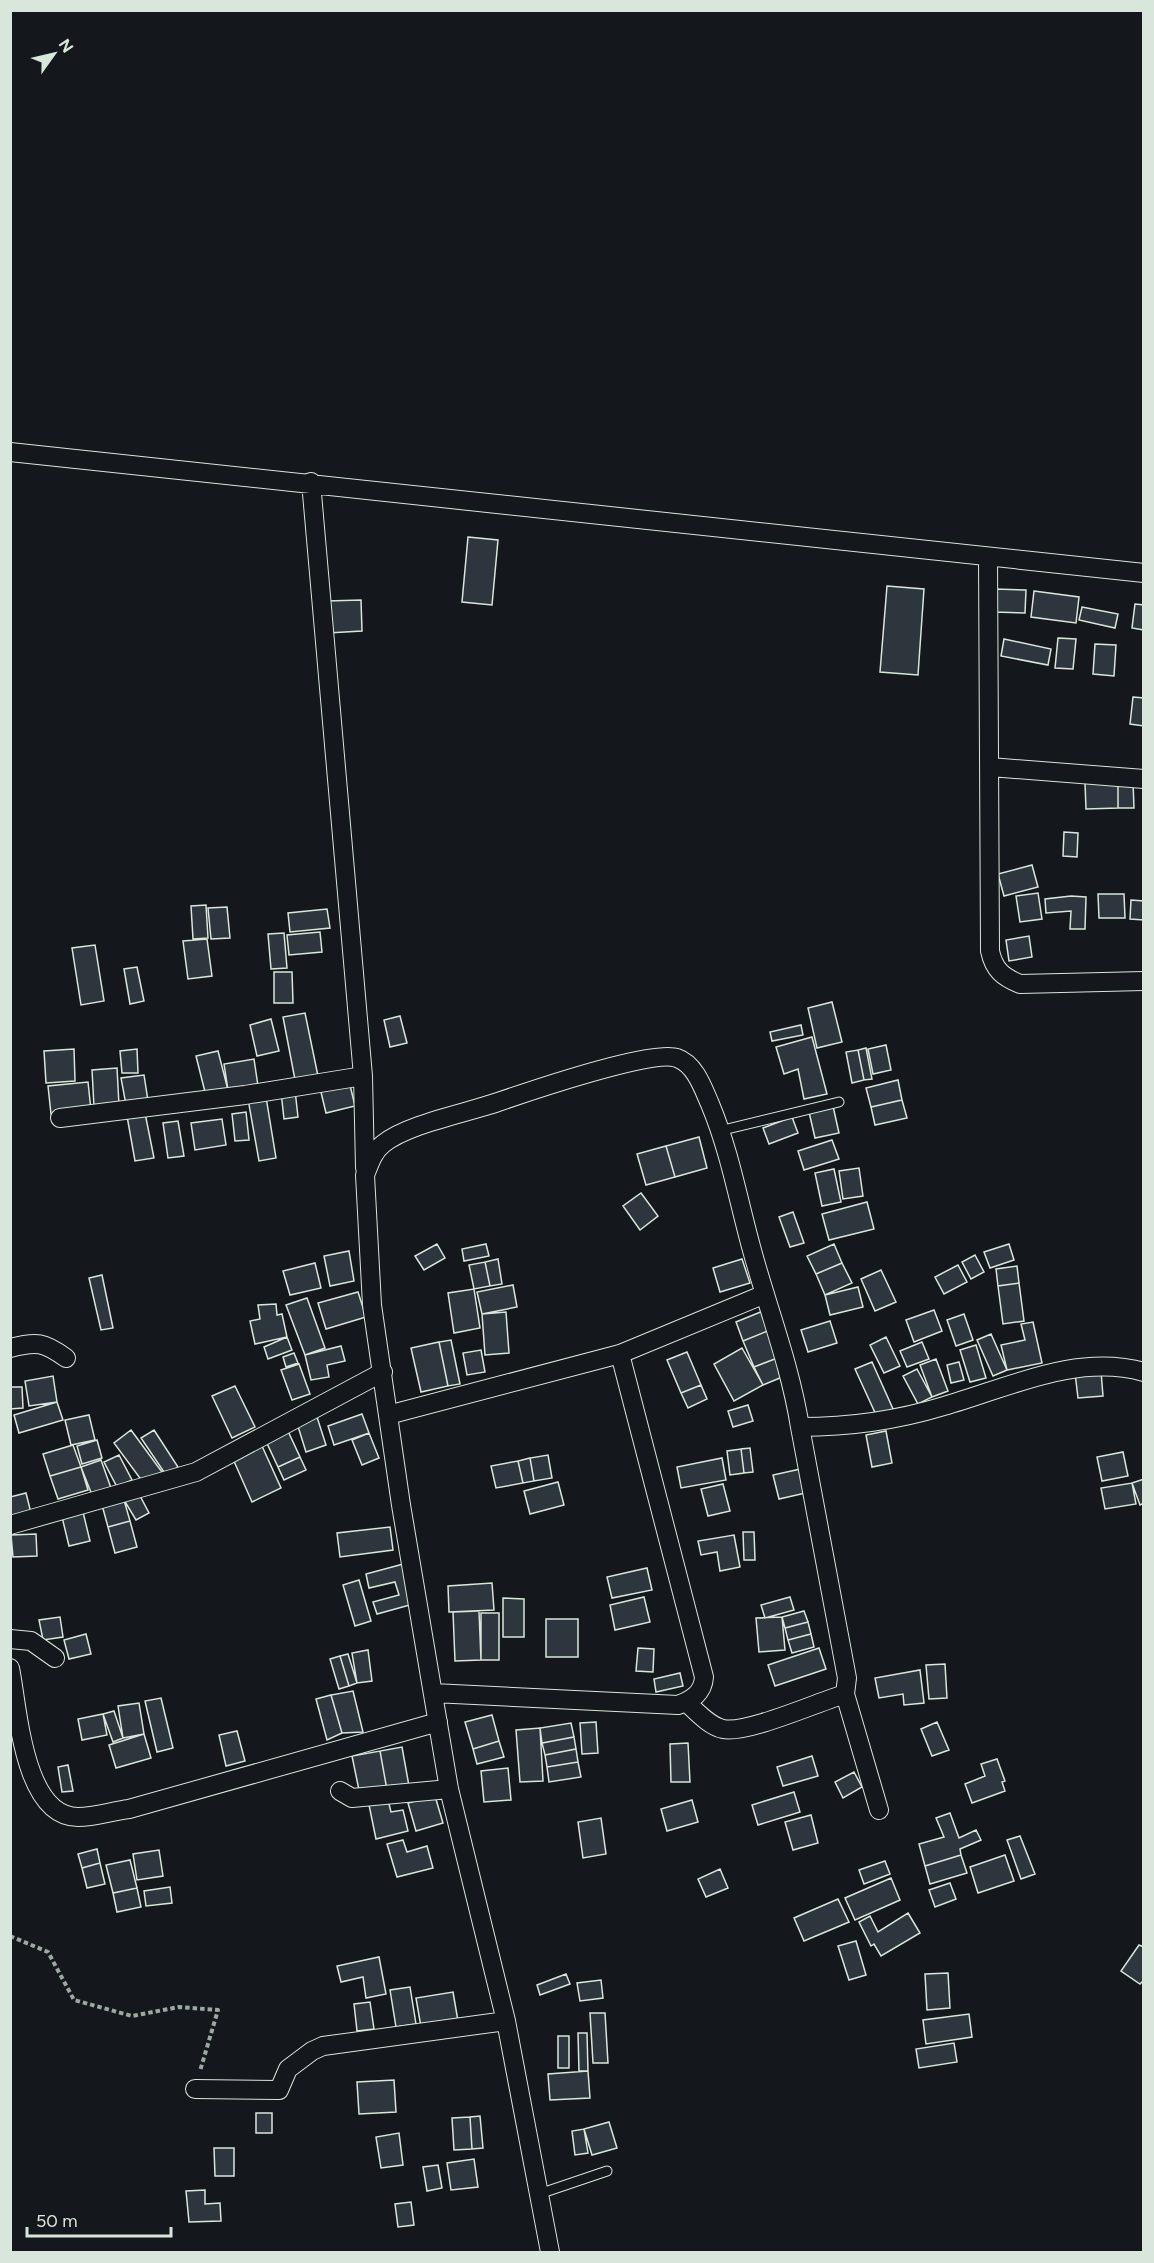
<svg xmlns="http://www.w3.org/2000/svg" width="1154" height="2263" viewBox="0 0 1154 2263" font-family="Figtree,sans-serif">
  <rect width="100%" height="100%" fill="#14181c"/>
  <path fill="#2c363c" stroke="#d8e6dc" stroke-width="1.5" d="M468,537L498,540L492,605L462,602Z
    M887,586L924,589L918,675L880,672Z
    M994,589L1026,590L1025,613L994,612Z
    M1034,591L1079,597L1076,623L1031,617Z
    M361,600L362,631L328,633L327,601Z
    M1135,604L1144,605V630L1132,628Z
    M1082,607L1118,614L1115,628L1079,620Z
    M1058,638L1076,639L1073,669L1055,668Z
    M1004,639L1051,649L1048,665L1001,656Z
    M1095,644L1116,645L1114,676L1093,674Z
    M1133,697L1144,698V726L1130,724Z
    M1118,782V808L1086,809L1085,783Z
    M1118,782H1133L1134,808H1118Z
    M1064,832L1078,833L1077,857L1063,856Z
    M1032,865L1038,887L1004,896L998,874Z
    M1038,893L1042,919L1020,922L1016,896Z
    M1098,894H1124L1125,918H1099Z
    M1071,896L1086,897L1085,929H1070L1071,911L1046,913L1045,899Z
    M1131,900L1144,901V920L1130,919Z
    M206,905L208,938L193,939L191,906Z
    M227,907L230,938L211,939L208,908Z
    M327,909L330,928L290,932L288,913Z
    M320,932L322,952L289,955L287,935Z
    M284,933L287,968L271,969L268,934Z
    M1029,936L1032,957L1009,961L1006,940Z
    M207,939L212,976L188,979L183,941Z
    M95,945L104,1001L81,1005L72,948Z
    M137,967L144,1001L130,1004L124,969Z
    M274,972H292L293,1003H274Z
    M832,1002L842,1042L817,1048L808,1008Z
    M305,1013L319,1081L296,1085L283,1017Z
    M400,1016L407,1043L390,1047L384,1020Z
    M271,1019L279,1051L257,1056L250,1025Z
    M801,1025L803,1035L772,1041L770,1032Z
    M812,1037L827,1094L804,1099L798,1069L784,1074L776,1047Z
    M886,1045L891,1070L873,1074L868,1049Z
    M866,1048L872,1079L864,1080L858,1050Z
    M74,1049L75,1081L46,1083L44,1051Z
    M137,1049L138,1073H122L120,1051Z
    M858,1050L864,1080L852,1083L846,1052Z
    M218,1051L228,1090L206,1096L196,1056Z
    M254,1059L258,1086L228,1090L224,1064Z
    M117,1068L119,1105L94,1107L92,1070Z
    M144,1075L148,1101L126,1105L121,1078Z
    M898,1080L902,1100L871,1107L866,1088Z
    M349,1081L355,1106L326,1113L320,1088Z
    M88,1082L91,1110L51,1114L48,1086Z
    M295,1090L298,1117L284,1119L281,1092Z
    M266,1097L276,1158L259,1161L248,1099Z
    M902,1100L907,1118L875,1125L871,1107Z
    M833,1106L839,1133L815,1138L809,1112Z
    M246,1112L249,1140L235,1141L232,1114Z
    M145,1113L154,1158L135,1161L127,1116Z
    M792,1117L798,1133L769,1144L763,1128Z
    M222,1119L226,1145L195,1150L191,1123Z
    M178,1121L184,1156L168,1158L163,1123Z
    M699,1137L707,1168L675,1177L666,1146Z
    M832,1140L839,1159L804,1170L798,1151Z
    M666,1146L675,1177L646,1185L637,1154Z
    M859,1168L863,1196L843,1199L839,1171Z
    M834,1169L841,1202L822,1206L815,1173Z
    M641,1193L658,1216L640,1230L623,1206Z
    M867,1202L874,1229L829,1240L822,1214Z
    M793,1212L804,1243L790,1247L779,1217Z
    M437,1244L445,1258L424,1270L415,1256Z
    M486,1244L489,1256L464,1261L462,1249Z
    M834,1244L842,1263L816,1274L807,1256Z
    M1009,1244L1014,1260L990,1268L984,1252Z
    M349,1251L354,1281L330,1286L324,1256Z
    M975,1255L984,1272L971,1279L962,1262Z
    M498,1259L502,1284L490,1286L485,1262Z
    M742,1259L750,1283L720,1292L713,1268Z
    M485,1262L490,1286L474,1289L469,1265Z
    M315,1263L321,1288L290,1295L283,1271Z
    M842,1263L852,1283L825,1295L816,1274Z
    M958,1265L967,1282L944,1294L935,1277Z
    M1017,1266L1019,1283L998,1286L996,1269Z
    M881,1270L896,1302L875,1311L861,1279Z
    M102,1275L113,1328L101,1330L89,1278Z
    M1019,1283L1024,1321L1003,1324L998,1286Z
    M513,1285L517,1307L482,1314L477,1292Z
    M858,1287L863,1307L830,1315L825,1295Z
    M474,1289L480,1328L454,1333L448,1293Z
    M358,1292L366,1317L326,1329L318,1303Z
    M307,1298L325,1348L305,1355L286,1305Z
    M276,1304L277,1315L282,1314L287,1337L255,1344L250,1321L260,1319L258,1305Z
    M934,1310L942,1331L914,1342L906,1320Z
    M763,1311L770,1330L743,1341L736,1322Z
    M506,1312L509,1353L485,1355L482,1314Z
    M964,1314L973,1340L956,1346L947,1320Z
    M830,1321L837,1343L808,1352L801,1330Z
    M1033,1322L1042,1363L1007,1370L1001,1345L1025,1340L1021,1324Z
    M770,1330L780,1357L754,1367L743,1341Z
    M991,1334L1007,1370L993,1376L977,1340Z
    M287,1337L292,1350L268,1359L264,1347Z
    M886,1337L900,1366L884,1373L870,1345Z
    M451,1340L460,1384L448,1386L439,1342Z
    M439,1342L448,1386L421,1392L411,1348Z
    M922,1342L929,1359L907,1367L900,1351Z
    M976,1345L986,1378L970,1382L960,1350Z
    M341,1346L345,1361L327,1365L329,1377L311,1380L305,1355Z
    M742,1348L763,1385L734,1401L714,1364Z
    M481,1350L485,1372L467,1375L463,1353Z
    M687,1352L701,1385L681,1393L667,1360Z
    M294,1353L298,1363L286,1367L283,1357Z
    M780,1357L787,1375L763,1385L754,1367Z
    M936,1359L948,1391L932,1397L920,1365Z
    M872,1362L893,1409L877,1417L855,1369Z
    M959,1362L964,1380L951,1383L947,1365Z
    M299,1364L310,1394L292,1400L281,1370Z
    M917,1369L932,1397L918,1404L903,1376Z
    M1101,1371L1103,1396L1078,1398L1075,1373Z
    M53,1376L57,1402L29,1406L25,1381Z
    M701,1385L707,1399L688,1408L681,1393Z
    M235,1386L255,1427L232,1438L212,1396Z
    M10,1387H22L23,1408L10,1409Z
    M57,1402L63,1420L19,1433L14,1415Z
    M748,1405L753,1421L733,1427L728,1411Z
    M316,1414L326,1445L306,1452L296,1420Z
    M362,1414L369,1433L334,1445L328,1426Z
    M89,1415L95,1440L71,1445L65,1420Z
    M287,1429L300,1457L278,1467L265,1439Z
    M131,1430L162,1472L145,1485L114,1443Z
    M154,1430L178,1467L166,1475L141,1438Z
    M886,1431L892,1463L872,1467L866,1435Z
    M369,1433L379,1458L362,1465L352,1440Z
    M97,1440L102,1458L82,1464L77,1446Z
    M73,1445L81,1467L50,1476L43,1454Z
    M262,1446L281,1488L252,1502L233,1459Z
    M750,1448L753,1472L744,1473L741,1449Z
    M741,1449L744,1473L730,1475L727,1451Z
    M1123,1452L1128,1476L1102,1481L1097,1457Z
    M119,1455L132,1480L117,1487L104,1462Z
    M548,1455L552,1478L534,1481L530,1458Z
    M300,1457L306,1470L284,1480L278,1467Z
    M530,1458L534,1481L523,1483L518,1461Z
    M722,1458L726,1480L681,1488L677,1467Z
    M101,1460L111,1488L92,1495L81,1467Z
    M518,1461L523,1483L496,1488L491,1466Z
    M81,1467L88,1490L58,1499L50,1476Z
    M805,1468L810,1492L779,1499L773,1475Z
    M1144,1479V1503L1140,1505L1132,1483Z
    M558,1482L564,1505L530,1514L524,1491Z
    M1132,1483L1136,1504L1105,1509L1101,1488Z
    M723,1484L730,1511L708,1516L701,1489Z
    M138,1492L149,1513L136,1520L124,1500Z
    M26,1493L32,1517L10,1522V1497Z
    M124,1500L130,1521L108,1527L102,1505Z
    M83,1512L90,1541L69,1546L62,1517Z
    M130,1521L137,1547L115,1553L108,1527Z
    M390,1527L393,1550L340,1557L337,1533Z
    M743,1532H754L755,1560H744Z
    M36,1534L37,1556L13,1557L11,1535Z
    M734,1535L740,1567L720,1571L717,1552L701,1555L698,1541Z
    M407,1563L417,1603L377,1614L373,1602L399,1595L395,1582L369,1588L366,1574Z
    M647,1568L652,1590L612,1598L607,1577Z
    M359,1580L371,1621L355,1626L343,1585Z
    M492,1583L494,1610L449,1612L448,1586Z
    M644,1597L650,1622L615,1630L610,1605Z
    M790,1597L794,1610L765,1618L761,1605Z
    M503,1598L524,1599V1637H503Z
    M479,1611L481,1660L455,1661L453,1612Z
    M804,1611L808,1622L785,1628L782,1617Z
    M481,1613H499V1660H481Z
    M60,1617L63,1637L43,1640L39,1620Z
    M782,1617L785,1650L759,1652L756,1618Z
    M546,1619H578V1657H546Z
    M808,1622L811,1634L788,1640L785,1628Z
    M86,1634L91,1654L69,1659L64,1640Z
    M811,1634L814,1647L792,1653L788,1640Z
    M638,1648L654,1649L653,1672L636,1671Z
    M819,1648L826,1669L775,1686L768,1665Z
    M368,1650L372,1681L357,1683L352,1653Z
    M348,1654L357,1683L349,1686L340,1656Z
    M340,1656L349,1686L339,1689L330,1659Z
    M945,1664L947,1698L929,1699L926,1665Z
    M920,1670L924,1703L904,1705L903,1694L879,1698L875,1678Z
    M680,1673L683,1686L656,1692L654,1679Z
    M353,1691L363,1732L342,1733L331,1695Z
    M331,1695L342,1733L327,1740L316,1699Z
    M161,1698L173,1748L157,1752L145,1701Z
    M139,1703L144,1734L123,1738L118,1706Z
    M114,1711L123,1738L113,1742L103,1714Z
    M103,1714L107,1735L82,1740L78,1719Z
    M492,1715L499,1741L473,1749L465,1722Z
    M596,1722L598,1753L582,1754L580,1723Z
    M937,1722L949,1750L932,1756L921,1729Z
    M571,1723L574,1737L542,1743L540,1728Z
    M540,1728L543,1781L520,1782L516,1730Z
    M237,1731L245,1761L226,1766L219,1735Z
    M144,1734L151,1758L116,1768L109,1745Z
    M574,1737L576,1749L545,1755L542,1743Z
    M499,1741L504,1757L477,1764L473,1749Z
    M688,1743L690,1782H671L670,1744Z
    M402,1747L409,1786L387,1790L380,1751Z
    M576,1749L578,1762L547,1767L545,1755Z
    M380,1751L387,1790L360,1795L352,1756Z
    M812,1756L818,1776L783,1786L777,1767Z
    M997,1759L1005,1781L1002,1782L1005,1791L972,1803L965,1784L985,1776L981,1764Z
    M578,1762L581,1777L549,1782L547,1767Z
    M68,1765L73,1791L62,1792L58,1767Z
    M508,1768L511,1800L484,1802L481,1771Z
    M854,1772L862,1787L843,1798L835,1782Z
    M794,1792L800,1812L758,1825L752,1805Z
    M387,1796L391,1812L403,1810L408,1831L376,1839L368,1800Z
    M435,1796L443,1823L416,1831L408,1803Z
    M692,1800L698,1822L667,1831L661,1809Z
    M950,1813L959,1838L976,1830L981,1840L960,1849L961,1855L925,1866L919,1844L944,1837L936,1818Z
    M811,1815L818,1843L793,1850L785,1822Z
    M601,1818L606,1854L583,1858L578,1822Z
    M1020,1836L1035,1874L1021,1879L1007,1840Z
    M403,1840L407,1852L427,1846L433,1868L397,1877L387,1844Z
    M97,1849L100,1863L82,1868L78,1854Z
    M159,1850L163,1876L137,1880L133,1854Z
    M961,1855L967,1873L930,1884L925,1866Z
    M1005,1855L1014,1881L978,1893L970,1867Z
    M130,1860L137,1888L113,1893L106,1865Z
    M885,1861L890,1874L864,1884L859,1870Z
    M100,1863L105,1884L87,1888L82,1868Z
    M720,1869L728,1888L706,1897L698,1879Z
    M891,1878L900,1900L855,1920L845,1898Z
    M950,1883L956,1899L935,1907L929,1890Z
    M170,1887L172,1903L146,1906L144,1891Z
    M137,1888L141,1907L117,1912L113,1893Z
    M838,1899L849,1922L804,1941L794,1918Z
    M908,1913L920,1933L881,1956L874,1944L871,1946L859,1922L870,1916L878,1932Z
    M856,1941L866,1975L849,1980L838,1946Z
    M1139,1945L1144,1947V1980L1140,1984L1121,1971Z
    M379,1957L386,1994L366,1998L363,1977L341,1982L337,1966Z
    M948,1973L950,2008L927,2010L925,1974Z
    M566,1974L570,1984L540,1995L537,1985Z
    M601,1980L603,1998L580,2001L577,1983Z
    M410,1987L416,2024L396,2027L390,1990Z
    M453,1992L458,2021L421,2027L416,1998Z
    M370,2002L374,2029L357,2031L354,2004Z
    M590,2013H605L608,2063H593Z
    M969,2014L972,2037L926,2044L923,2020Z
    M578,2033H587L588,2071H579Z
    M558,2036H569V2068H558Z
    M954,2043L957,2062L919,2068L916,2049Z
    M588,2071L590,2098L550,2100L548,2074Z
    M394,2080L396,2112L359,2114L357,2082Z
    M256,2113H272V2133H256Z
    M480,2116L483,2148L472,2149L470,2117Z
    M470,2117L472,2149L454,2150L452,2118Z
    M609,2122L617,2148L592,2155L584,2129Z
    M584,2129L588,2153L575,2155L572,2131Z
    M399,2133L403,2165L381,2168L376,2137Z
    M214,2148H234V2176H215Z
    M474,2159L478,2187L451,2190L447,2163Z
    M438,2165L442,2188L427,2191L423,2167Z
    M205,2190V2204L220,2203L221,2221L189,2222L186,2191Z
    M411,2202L414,2225L398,2227L395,2204Z"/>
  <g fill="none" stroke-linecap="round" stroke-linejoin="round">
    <g stroke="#d8e6dc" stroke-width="11">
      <path id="service" d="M719,1131L839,1102
        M539,2194L607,2171"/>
    </g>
    <g stroke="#d8e6dc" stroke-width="20">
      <path id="minor" d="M10,452L1144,573
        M311,482L363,1076L365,1168
        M988,557L990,951C994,970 1003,977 1020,984L1144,981
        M990,767L1144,779
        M60,1118L245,1095L363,1076
        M10,1348C37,1341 44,1342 66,1358
        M388,1415L620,1354L765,1294
        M10,1525L196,1472L383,1372
        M10,1639L31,1641L55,1658
        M10,1668C18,1707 23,1817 78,1817C95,1817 112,1811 129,1809L438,1722
        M433,1693L678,1705C692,1700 703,1693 704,1677L620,1354
        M845,1694L879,1810
        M686,1702C696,1711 709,1726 723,1729C747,1734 818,1702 845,1694L847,1678L800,1427
        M340,1791L352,1798L449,1789
        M506,2021L550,2252
        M195,2089L279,2090L288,2069L312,2051L323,2046L506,2021L449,1789L401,1505L372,1305L365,1175C370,1163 373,1152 383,1144C407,1124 467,1113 498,1102C527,1092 653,1049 677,1058C695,1064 703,1088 710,1104C731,1154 740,1210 755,1261C771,1317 791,1370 800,1427C848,1427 898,1420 944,1406C1008,1388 1076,1353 1144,1372"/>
    </g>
    <path stroke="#9da8a2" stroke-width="4" stroke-dasharray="4.5 3" stroke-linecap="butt" d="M10,1936L48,1952L74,2000L132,2016L179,2007L218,2010L200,2071"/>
    <use href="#service" stroke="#14181c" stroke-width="9"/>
    <use href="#minor" stroke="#14181c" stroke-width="18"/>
  </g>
  <rect width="1154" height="2263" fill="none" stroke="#d8e6dc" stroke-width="24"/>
  <g transform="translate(54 54) rotate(56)" stroke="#14181c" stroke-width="4.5" paint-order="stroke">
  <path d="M0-4.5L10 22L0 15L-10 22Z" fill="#d8e6dc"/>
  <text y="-9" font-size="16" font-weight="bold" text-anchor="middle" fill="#d8e6dc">N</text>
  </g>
  <path d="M27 2227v9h144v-9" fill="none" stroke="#d8e6dc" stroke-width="3"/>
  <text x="36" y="2227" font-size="18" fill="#d8e6dc" stroke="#14181c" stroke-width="4.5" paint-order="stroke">50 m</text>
</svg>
